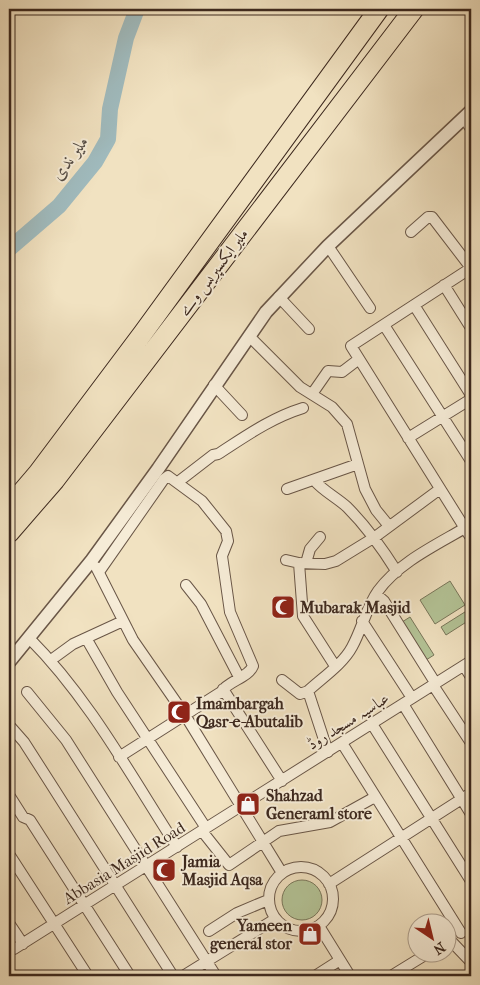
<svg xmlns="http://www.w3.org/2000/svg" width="480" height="985" viewBox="0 0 480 985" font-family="'IM FELL French Canon',Amiri,serif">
  <rect width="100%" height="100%" fill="#f1e2c1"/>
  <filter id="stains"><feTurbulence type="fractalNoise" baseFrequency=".004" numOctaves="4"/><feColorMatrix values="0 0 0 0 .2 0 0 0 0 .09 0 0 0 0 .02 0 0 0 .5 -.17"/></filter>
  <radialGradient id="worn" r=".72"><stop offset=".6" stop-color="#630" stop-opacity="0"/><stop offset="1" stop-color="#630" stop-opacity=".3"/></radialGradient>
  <path fill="#b4c497" stroke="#78765a" d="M450,581L465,605L435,624L420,600Z
    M468,610L471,619L446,635L441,627Z
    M410,617L434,655L426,660L402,622Z
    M282 900a20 20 0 1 1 40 0a20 20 0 1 1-40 0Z"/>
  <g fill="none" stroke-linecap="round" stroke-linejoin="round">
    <path stroke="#a0bbbe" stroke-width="16" d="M9,249L59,206L95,162L108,139L110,109L126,38L137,9"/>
    <g stroke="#695647" stroke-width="12">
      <path id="minor" d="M464,118L471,129
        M411,232L428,217H432L471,268
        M328,246L370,308
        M471,268L351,346L471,538
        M444,285L471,328
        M279,297L309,329
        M414,305L471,395
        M384,325L471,461
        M249,336L300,387L332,407L347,424L365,489L376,510L389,526
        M214,385L242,415
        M312,394L328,371L342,372L359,359
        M408,438L471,399
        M314,480C323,491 336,497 347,507C367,527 382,548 397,572
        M178,482L213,455L218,454C246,436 271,418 303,408
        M287,489L358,464
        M286,560L299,563L325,564L336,561L375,537L440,489
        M299,563L303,616L335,666
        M306,563L310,549L320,537
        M96,567L133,640L185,715L282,873
        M99,572L164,479L168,476L202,501L226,531L228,541L222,556L230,612L253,666C248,678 228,681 221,692L119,757
        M186,585L201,604L239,677
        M376,594L384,601L436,684
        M362,621L412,698
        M29,638C89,698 131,776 177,847
        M86,638L117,692L206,828
        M51,660L73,644L123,621
        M464,666L471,677
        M282,680L300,694L308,691C322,678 343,664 352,647C362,629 366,608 378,591C398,563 436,545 465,528
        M433,685L471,743
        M223,689L282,781
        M308,691L328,752
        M27,692L66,740L216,976
        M403,704L471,814
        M372,724L471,881
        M9,725L24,742L49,781L173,976
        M342,743L461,933
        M9,795L23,817L30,820L130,976
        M202,831L229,865L279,831L330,822L375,797
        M9,854L88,976
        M269 899a32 32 0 1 1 64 0a32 32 0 1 1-64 0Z
        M329,884L471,793
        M9,923L23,944
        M319,926L350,976
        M209,931L237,913L268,900
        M450,940L471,962
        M14,949L471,661
        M183,976L275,919
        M273,976H275
        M315,976L340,960
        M391,976L430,952"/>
    </g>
    <g stroke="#695647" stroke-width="15">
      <path id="tertiary" d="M9,662L92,560L158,469L266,312L328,246L471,111"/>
    </g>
    <g stroke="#3c281e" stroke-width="21">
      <path id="motorway" d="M9,507L38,473L143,333L379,9
        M9,533L55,480L414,9"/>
    </g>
    <use href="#minor" stroke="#f6ecd7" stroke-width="10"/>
    <use href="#tertiary" stroke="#f6ecd7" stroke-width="12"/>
    <use href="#motorway" stroke="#f1e2c1" stroke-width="19"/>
  </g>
  <defs>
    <g id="mosque-square" transform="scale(1.25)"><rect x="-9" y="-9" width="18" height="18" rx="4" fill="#8f2418" stroke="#f6ecd7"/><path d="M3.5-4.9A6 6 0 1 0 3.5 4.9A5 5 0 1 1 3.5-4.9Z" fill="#fff"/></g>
    <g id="shop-square" transform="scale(1.25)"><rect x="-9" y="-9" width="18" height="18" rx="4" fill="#8f2418" stroke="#f6ecd7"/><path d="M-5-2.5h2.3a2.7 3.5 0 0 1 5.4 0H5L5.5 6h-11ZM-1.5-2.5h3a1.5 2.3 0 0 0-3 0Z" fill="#fff"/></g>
  </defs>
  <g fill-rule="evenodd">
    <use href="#mosque-square" x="283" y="607"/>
    <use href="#mosque-square" x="179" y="712"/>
    <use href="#shop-square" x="248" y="804"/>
    <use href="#mosque-square" x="164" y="870"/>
    <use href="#shop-square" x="310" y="934"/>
  </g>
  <g text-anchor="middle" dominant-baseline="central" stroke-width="4" stroke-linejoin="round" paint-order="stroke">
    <g font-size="16" fill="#3c281e" stroke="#f6ecd7">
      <text transform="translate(213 272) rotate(-53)">ملیر ایکسپریس وے</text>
      <text transform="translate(348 721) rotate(-32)">عباسیہ مسجد روڈ</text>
      <text transform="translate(124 863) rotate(-32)">Abbasia Masjid Road</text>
    </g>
    <g font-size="16" font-weight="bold" fill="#3c281e" stroke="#f6ecd7" text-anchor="start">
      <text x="300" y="607">Mubarak Masjid</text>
      <text x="196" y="703">Imambargah<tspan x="196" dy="18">Qasr-e-Abutalib</tspan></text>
      <text x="266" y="795">Shahzad<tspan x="266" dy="18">Generaml store</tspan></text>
      <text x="182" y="861">Jamia<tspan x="182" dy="18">Masjid Aqsa</tspan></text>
      <text x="292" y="925" text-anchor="end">Yameen<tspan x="292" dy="18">general stor</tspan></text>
    </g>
    <g font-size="18" font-style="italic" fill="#554d46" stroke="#f6ecd7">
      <text transform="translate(70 158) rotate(-54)">ملیر ندی</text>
    </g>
  </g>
  <rect width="480" height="985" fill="none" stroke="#f1e2c1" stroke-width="30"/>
  <rect x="10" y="10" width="460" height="965" fill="none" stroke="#3c281e" stroke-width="2.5"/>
  <rect x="15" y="15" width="450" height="955" fill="none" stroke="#3c281e"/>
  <g transform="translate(432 938) rotate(145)"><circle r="24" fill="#f6ecd7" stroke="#ac9e8d"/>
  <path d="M0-4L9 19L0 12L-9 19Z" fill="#8f2418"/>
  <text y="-8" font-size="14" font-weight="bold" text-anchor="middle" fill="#3c281e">N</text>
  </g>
  <rect width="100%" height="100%" filter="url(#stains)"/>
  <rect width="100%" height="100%" fill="url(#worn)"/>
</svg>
